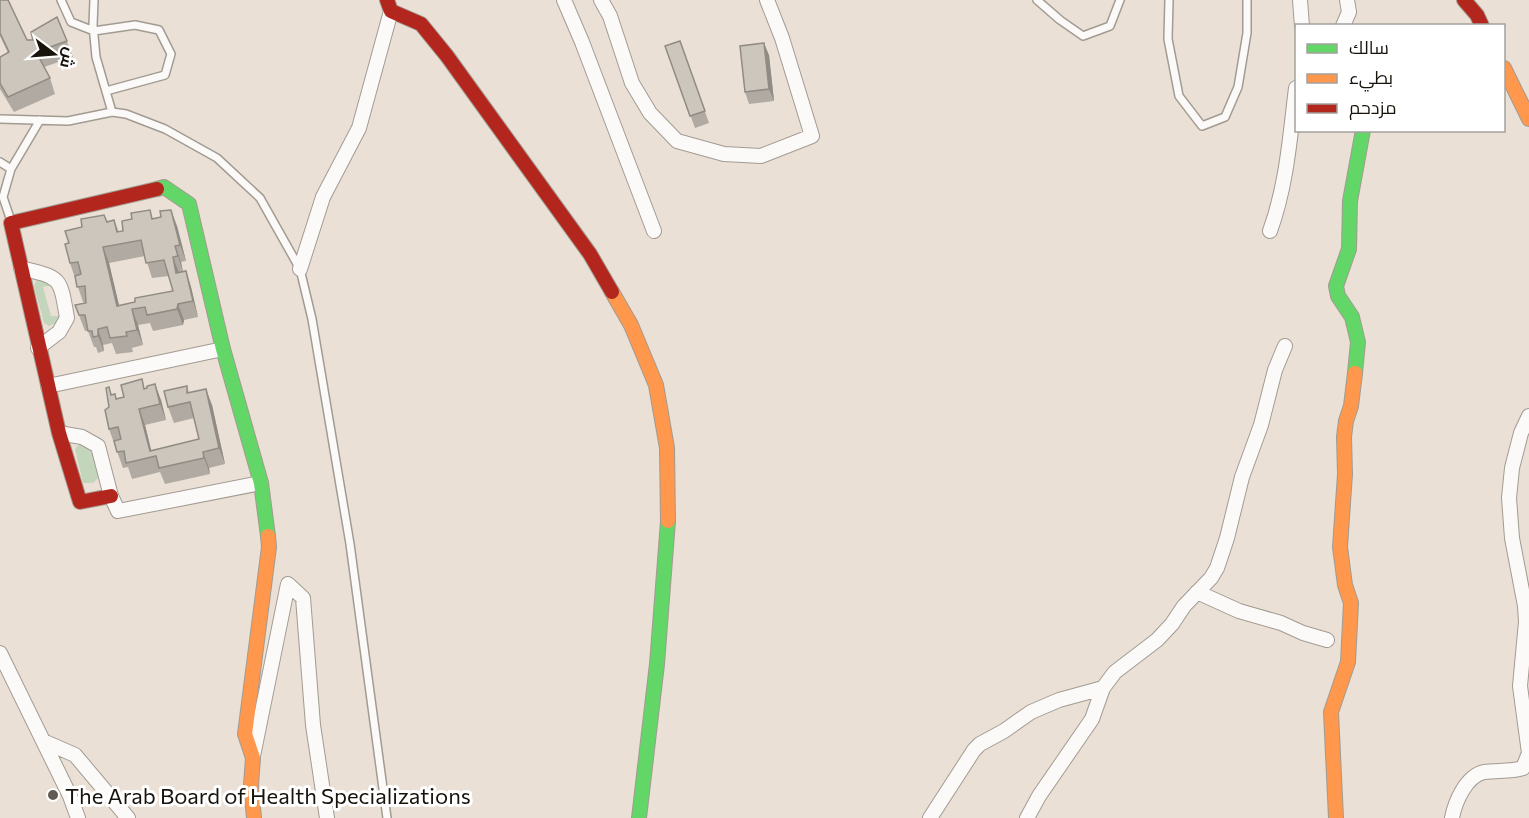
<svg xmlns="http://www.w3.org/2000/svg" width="1529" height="818" viewBox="0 0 1529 818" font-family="Commissioner,Cairo,sans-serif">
  <rect width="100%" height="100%" fill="#eae0d5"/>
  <path fill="#c3d6bc" d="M41,279L52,285L43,287L51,316H59L60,321L49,326L44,323L34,286L36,281Z
    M79,444L92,449L98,478L93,483H83L75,449Z"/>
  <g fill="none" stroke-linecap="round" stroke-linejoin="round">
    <g stroke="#a29b92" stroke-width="10">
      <path id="lane" d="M61,0L71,22L94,31L135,25L159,30L171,54L165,75L106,91
        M94,0L93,25L96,57L112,112
        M1037,0L1060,20L1083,36L1110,26L1120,0
        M1169,0L1168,39L1179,96L1202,126L1225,117L1238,87L1247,33V0
        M0,119L68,121L112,112L126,114L165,129L217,158L260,198L300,269L312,319L350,544L387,818
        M0,162L11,169
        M11,221L3,197L11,169L40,120"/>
    </g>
    <g stroke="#a29b92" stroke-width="16">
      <path id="street" d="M564,0L582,42L654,231
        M601,0L610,16L632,83L650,113L677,141L724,154L761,156L812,136L782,38L767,0
        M1300,0L1302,26
        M1343,26L1349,12L1347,0
        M1270,231C1287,184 1290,136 1296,88
        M21,268C61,278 60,276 67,318L59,332L38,348
        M300,269L323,197L359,128L391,11
        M48,386L223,349
        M59,433L82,437L98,446L111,496L118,511L261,483
        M1197,592L1239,611L1281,623L1303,633L1327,640
        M0,653L70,796L78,818
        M43,741L75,755L128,818
        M253,756L288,584L303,598L313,725L327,818
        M930,818L974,750L980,744L1004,731L1031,712L1059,700L1103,688
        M1027,818L1039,796L1092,719L1103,688L1115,672L1157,640L1172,624L1184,606L1211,578L1217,568L1227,538L1242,477L1261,425L1275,370L1285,346
        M1452,818C1455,802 1466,776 1484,772C1497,770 1510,772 1523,768L1529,753L1520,686L1526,622L1525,606L1512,538L1509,498L1512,468L1521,433L1529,416"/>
    </g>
    <g stroke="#a29b92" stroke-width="16">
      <path id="fast" d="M157,189L164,187L189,204L223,349L261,483L268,536
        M1355,373L1358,342L1352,317L1338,296L1336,286L1349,249L1350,201L1363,130
        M639,818L657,664L668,521"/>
    </g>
    <g stroke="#a29b92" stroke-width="16">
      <path id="slow" d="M1504,68L1529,119
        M612,292L631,325L656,385L667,448L668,521
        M254,818L251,785L253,758L245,734L269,547L268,536
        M1336,818L1331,712L1348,662L1351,603L1345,585L1340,547L1345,474L1344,437L1346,421L1351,406L1355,373"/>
    </g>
    <g stroke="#a29b92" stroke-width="16">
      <path id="jam" d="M387,0L391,11L421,24L447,56L590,254L612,292
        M1464,0L1477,15L1482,26
        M111,496L80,502L59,433L11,223L157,189"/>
    </g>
    <use href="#lane" stroke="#fcfaf9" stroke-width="7"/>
    <use href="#street" stroke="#fcfaf9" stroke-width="14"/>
    <use href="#fast" stroke="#63d668" stroke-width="14"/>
    <use href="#slow" stroke="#ff974d" stroke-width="14"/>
    <use href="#jam" stroke="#b3261e" stroke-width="14"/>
  </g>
  <path fill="#b0aaa2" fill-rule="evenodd" d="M0,0L27,40H33L57,17L73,57L44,67L50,78L55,94L14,112L0,89V57L8,53L0,36Z
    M680,41L709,123L695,128L665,46Z
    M769,55L774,101L749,104L745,92Z
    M153,218L177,226L186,261L181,262L183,272L186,271L191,287L198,317L184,320L183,325L153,331L150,323L138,325L143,345L132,348L133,352L116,354L112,343L103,345L104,351L98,353L96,347H94L88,331H85L75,305L86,302H83L70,263L69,243L107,222L114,220L119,232ZM145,256L152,278L169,276L173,291L119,306L109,263Z
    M187,386L189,393L212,405L225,464L209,468L210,474L165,484L160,472L132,479L128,467L123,468L109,429V387L112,395L115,394L116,399L124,397L145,389L161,400L166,420L145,425L151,451L199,439L194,418L174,423L168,407Z"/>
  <path fill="#908b84" d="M764,43L769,55L774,101L769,89Z
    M171,210L177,226L186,261L180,245Z
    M175,246L181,262L183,272L178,256Z
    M103,247L109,263L123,322L117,306Z
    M173,257L179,273H176Z
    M186,271L191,287L198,317L193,301Z
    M178,304L184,320L183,325L177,309Z
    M132,309L138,325L143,345L137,330Z
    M98,329L103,345L104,351L98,336Z
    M155,384L161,400L166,420L160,404Z
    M206,389L212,405L225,464L219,448Z
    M139,409L145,425L153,457L150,451Z
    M203,452L209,468L210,474L204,458Z"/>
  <path fill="#cdc6bc" stroke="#908b84" stroke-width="1.5" fill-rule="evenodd" d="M0,0H8L27,40H33L31,32L57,17L67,41L36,52L50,78L8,97L0,83V57L9,52L0,33Z
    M680,41L705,111L690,116L665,46Z
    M764,43L769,89L745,92L740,46Z
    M150,210L152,219L161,217L160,211L171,210L180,245L175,246L178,256L173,257L176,273L186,271L193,301L178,304L177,309L147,315L145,307L132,309L137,330L126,332L127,336L110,338L107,327L98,329V336L93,337L92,331H88L85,315H79L75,305L86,303L85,286L77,287L75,276L81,274L78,262L70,263L65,244L69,243L65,231L82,227L81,219L104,215L107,222L114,220L117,232L123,231L122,221L132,219L131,213ZM141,240L146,263L164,260L173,291L135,298V302L117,306L103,247Z
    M142,379L144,389L147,388V386L155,384L160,404L139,409L150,451L199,439L190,402L168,407L164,391L187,386V393L206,389L219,448L203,452L204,458L159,468L156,456L126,463L124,451L117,452L114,441L121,439L118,427L109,429L105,410L109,407L106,388L109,387L111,395L115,394L116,399L124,397L121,385Z"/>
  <circle fill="#625b52" stroke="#fff" stroke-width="2" cx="53" cy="795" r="6"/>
  <g text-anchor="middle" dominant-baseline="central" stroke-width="6" stroke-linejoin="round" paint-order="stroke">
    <g font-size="22" fill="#18130b" stroke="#fff" text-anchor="start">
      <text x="65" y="795">The Arab Board of Health Specializations</text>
    </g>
  </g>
  <rect x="1295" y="24" width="210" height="108" fill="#ffffff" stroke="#a3a19d" stroke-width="1.5"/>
  <rect x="1307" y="44" width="30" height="9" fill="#63d668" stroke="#a3a19d" stroke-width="1.5"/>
  <text x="1349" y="54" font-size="18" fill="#18130b">سالك</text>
  <rect x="1307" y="74" width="30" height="9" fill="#ff974d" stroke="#a3a19d" stroke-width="1.5"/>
  <text x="1349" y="84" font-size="18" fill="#18130b">بطيء</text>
  <rect x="1307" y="104" width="30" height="9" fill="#b3261e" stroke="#a3a19d" stroke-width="1.5"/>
  <text x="1349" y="114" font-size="18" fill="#18130b">مزدحم</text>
  <g transform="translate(54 54) rotate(106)" stroke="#ffffff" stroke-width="4.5" paint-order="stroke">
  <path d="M0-4.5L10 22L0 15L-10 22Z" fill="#18130b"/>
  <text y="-9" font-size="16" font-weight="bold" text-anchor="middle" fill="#18130b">ش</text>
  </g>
</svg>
